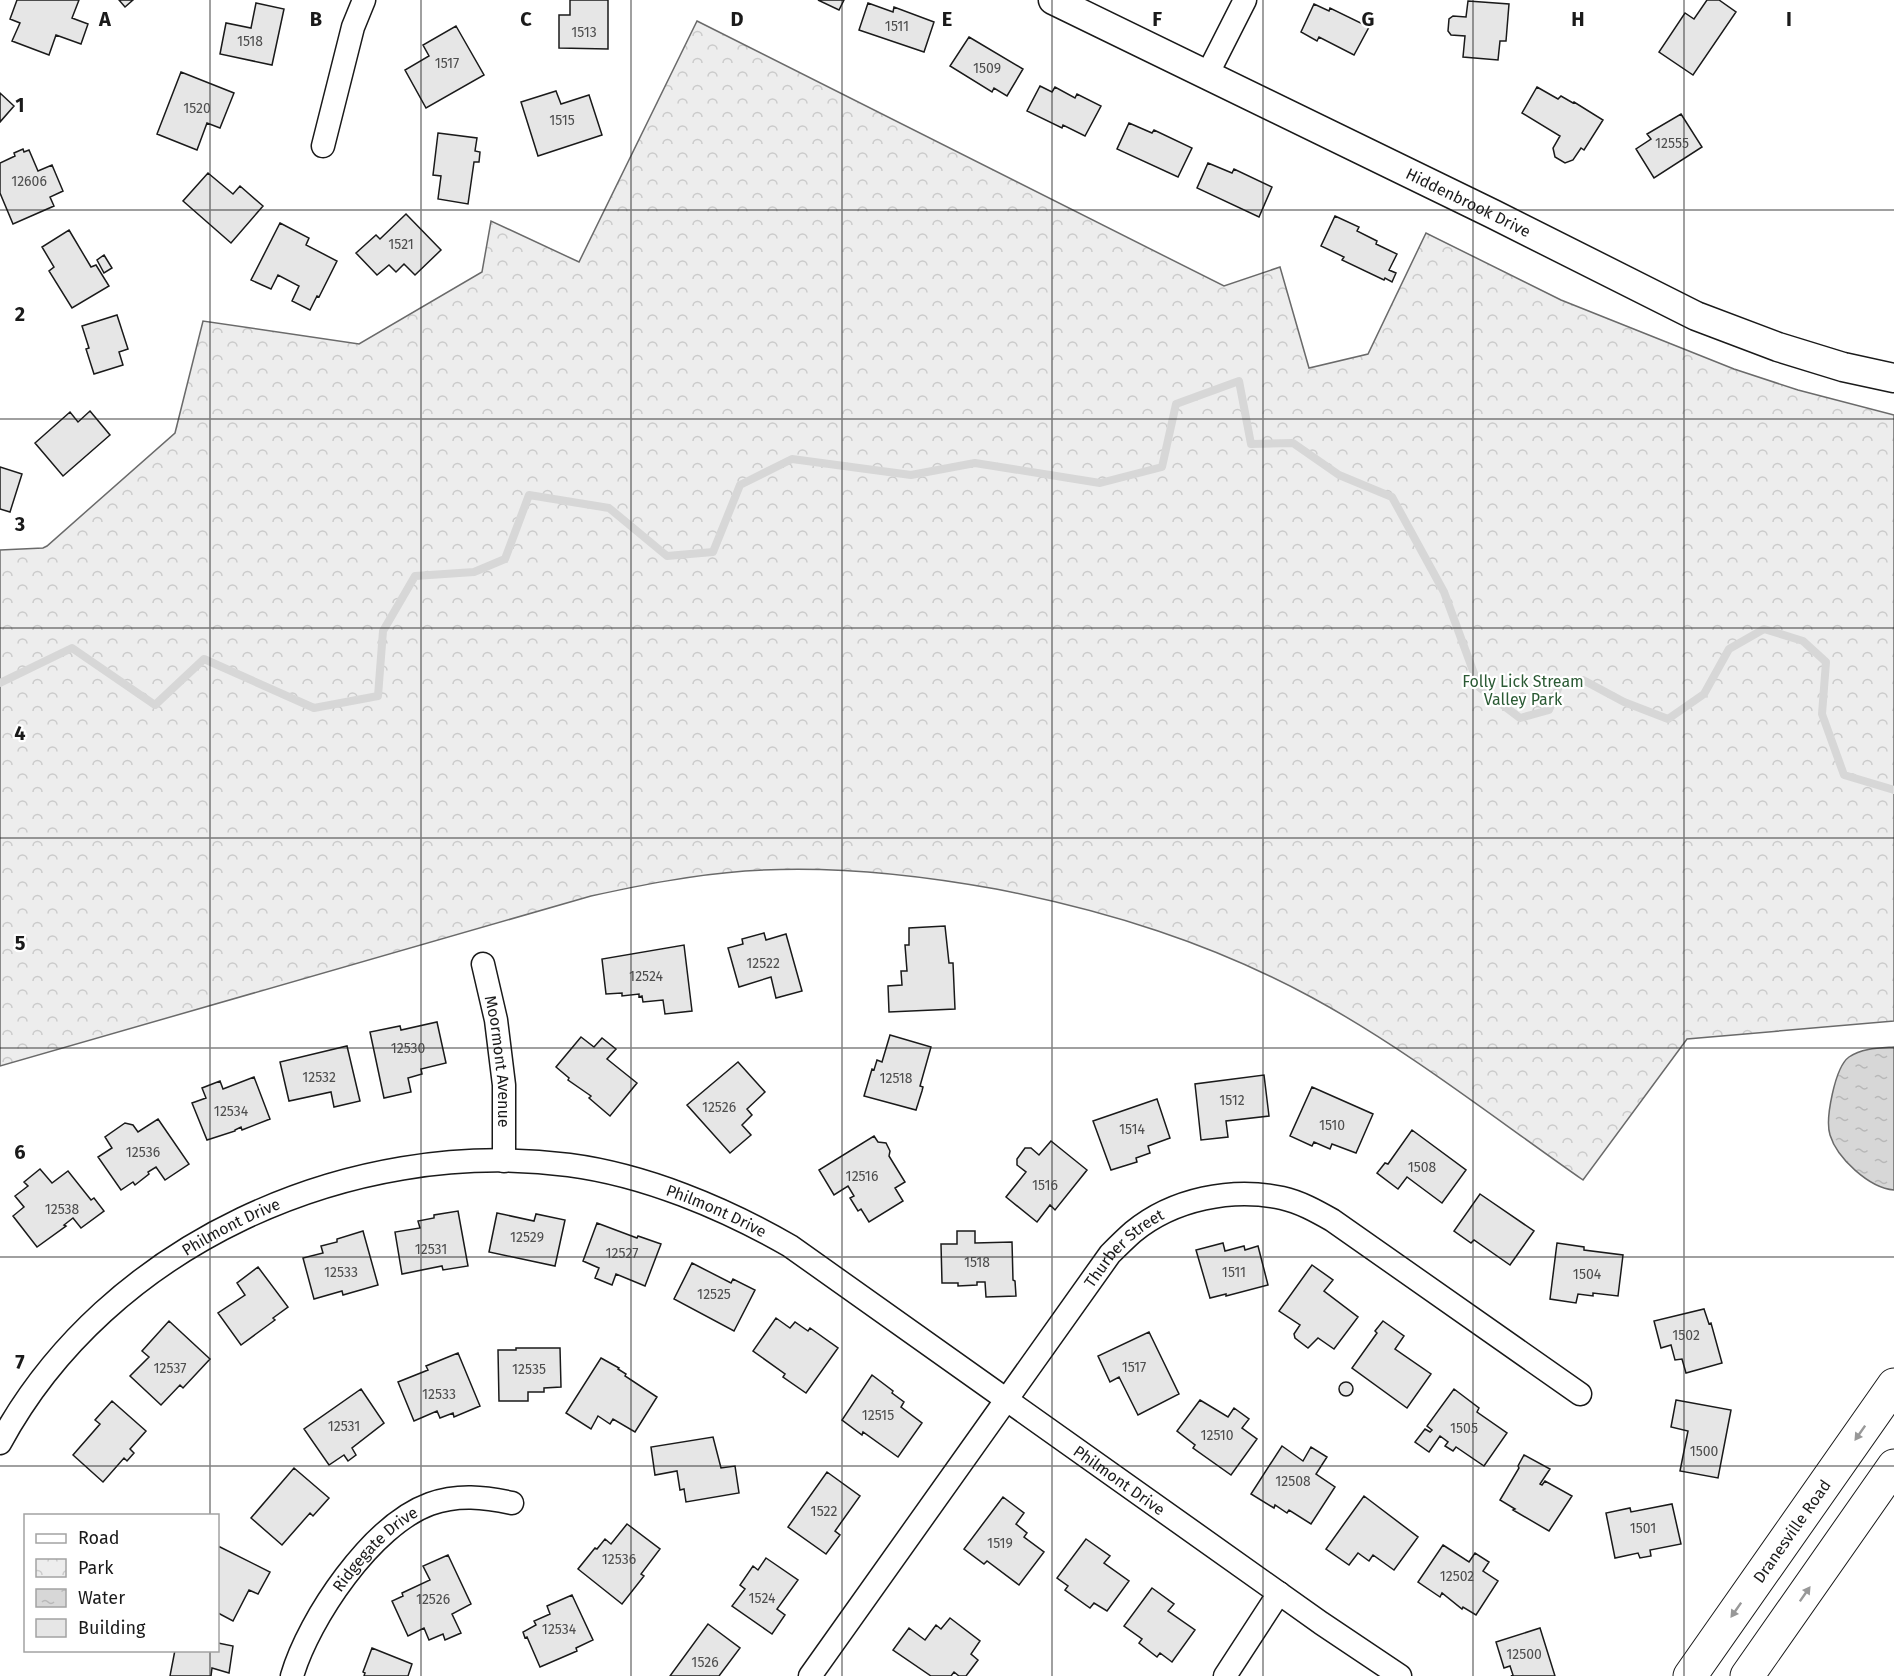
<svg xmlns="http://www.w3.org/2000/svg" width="1894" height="1676" viewBox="0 0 1894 1676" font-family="'Fira Sans',sans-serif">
  <defs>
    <pattern id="park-crowns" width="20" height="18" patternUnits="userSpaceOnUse" patternTransform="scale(1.5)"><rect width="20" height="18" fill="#ededed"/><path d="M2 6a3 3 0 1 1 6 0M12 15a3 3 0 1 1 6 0" fill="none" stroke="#cbcbcb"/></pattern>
    <pattern id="water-ripples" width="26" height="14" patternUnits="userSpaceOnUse" patternTransform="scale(1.5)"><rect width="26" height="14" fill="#d7d7d7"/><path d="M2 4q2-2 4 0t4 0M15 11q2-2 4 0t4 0" fill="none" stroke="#b8b8b8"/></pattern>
  </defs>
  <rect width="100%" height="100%" fill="#fff"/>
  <path fill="url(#park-crowns)" stroke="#6a6a6a" stroke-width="1.5" d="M697,21L1224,286L1280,267L1309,368L1368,354L1426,233L1561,300L1734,369L1798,390L1894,415V1021L1687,1039L1583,1180C1494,1118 1407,1049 1311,997C1211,943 1108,911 996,889C914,874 828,865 745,871C692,875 642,885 591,896L0,1066V550L43,548L47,546L175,433L203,321L359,344L482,272L491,221L579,262Z"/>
  <path fill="url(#water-ripples)" stroke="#6a6a6a" stroke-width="1.5" d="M1894,1047V1190C1869,1188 1837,1158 1830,1135C1825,1119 1835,1067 1849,1057C1862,1048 1879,1048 1894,1047Z"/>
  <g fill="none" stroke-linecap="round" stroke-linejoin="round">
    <path stroke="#d7d7d7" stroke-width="8" d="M0,683L72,648L155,705L204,659L314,708L378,696L383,631L415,576L474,572L505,559L529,495L609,508L667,556L713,552L740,485L792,459L911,475L975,463L1100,483L1162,467L1176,404L1239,381L1251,444L1293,443L1339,475L1392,497L1444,592L1479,687L1520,718L1549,710L1561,682L1583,680L1624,702L1668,719L1704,694L1729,649L1764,629L1803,641L1826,662L1822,714L1844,775L1894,790"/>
  </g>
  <path fill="#e6e6e6" stroke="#1a1a1a" stroke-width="1.5" d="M17,0H79L72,18L88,24L81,44L56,35L49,55L12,41L20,23L10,19Z
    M119,0H133L125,7Z
    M570,0H608V49L559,48V15H570Z
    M818,0H844L839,10Z
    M1707,0H1719L1736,12L1693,75L1659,52L1685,13L1694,19Z
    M1468,1L1509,4L1506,41H1500L1498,60L1463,57L1465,36L1451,35L1448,31L1449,19L1453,16L1466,17Z
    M256,3L284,9L272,65L220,54L226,23L251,28Z
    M868,3L893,12L894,7L934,22L924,52L859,30Z
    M1314,4L1329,11L1330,8L1369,27L1354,55L1319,37L1317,41L1301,32Z
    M456,26L484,75L426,108L405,70L429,56L423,45Z
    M969,37L1023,69L1007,96L994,88L992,92L950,66Z
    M181,72L234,93L220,128L207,123L197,150L157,134Z
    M1040,86L1052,92L1055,87L1075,98L1077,94L1101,106L1085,136L1063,125L1062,128L1027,111Z
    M1537,87L1558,99L1561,96L1573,103L1574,102L1603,120L1584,150L1581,148L1573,160L1565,163L1555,157L1553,148L1560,136L1522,113Z
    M556,91L561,104L589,95L602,135L538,156L521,102Z
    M0,93L14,106L0,122Z
    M1681,114L1702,147L1654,178L1636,149L1651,139L1647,134Z
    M1129,123L1152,133L1154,130L1192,148L1178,177L1117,149Z
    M438,133L477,138L475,151L480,152L479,162H474L468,204L438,199L441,176L433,175Z
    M23,149L24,152L29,150L38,171L52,165L63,191L50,197L54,206L13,224L0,193V163L15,156L14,153Z
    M1208,163L1232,173L1234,169L1272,187L1259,217L1197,188Z
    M208,173L233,194L240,186L263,206L231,243L183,201Z
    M406,214L441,250L415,275L404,264L396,272L389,265L377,275L356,253L376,235L380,239Z
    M1335,216L1359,227L1357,231L1377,241L1376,244L1397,254L1389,270L1396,273L1392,282L1385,278L1384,280L1342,260L1344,257L1321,246Z
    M280,223L309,238L306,245L337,261L319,297L317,296L310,310L292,301L299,286L278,275L271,289L251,280Z
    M69,230L91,267L96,265L109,286L72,308L49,271L54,267L42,247Z
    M104,255L112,268L104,273L97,260Z
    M117,315L128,349L119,352L123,365L94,374L86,349L89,348L82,326Z
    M90,411L110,435L63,476L35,443L70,412L78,422Z
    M0,467L22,474L10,512L0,509Z
    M945,926L949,963H953L955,1009L889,1012L888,986L902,985L901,971H907L905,945H909V928Z
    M764,933L766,940L786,934L802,991L776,998L771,977L739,987L728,948L743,944L742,939Z
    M684,945L692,1011L665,1014L663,1000L643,1002L642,996L639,997V994L622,996V993L606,994L602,959Z
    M437,1022L446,1063L421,1069L422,1074L408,1078L411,1092L384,1098L370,1032L400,1026L401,1030Z
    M890,1035L931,1047L920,1086L923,1087L922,1091L916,1110L864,1096L872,1069L874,1070L877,1060L882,1062Z
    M581,1037L594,1047L602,1038L616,1049L607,1059L637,1083L610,1116L589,1098L591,1096L568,1080L569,1078L556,1067Z
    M347,1046L360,1101L334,1107L331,1092L289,1101L280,1062Z
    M738,1062L765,1092L747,1109L752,1115L742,1125L751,1135L730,1153L687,1105Z
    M1264,1075L1269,1116L1226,1121L1228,1137L1201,1140L1195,1084Z
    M254,1077L270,1119L242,1130L241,1127L235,1130V1131L207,1140L192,1103L206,1098L202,1088L220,1081L223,1089Z
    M1312,1087L1373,1114L1356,1153L1332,1144L1330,1149L1314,1142L1312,1146L1290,1136Z
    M1157,1099L1170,1138L1148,1146L1150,1153L1136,1158L1137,1162L1111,1170L1093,1121Z
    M158,1119L189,1164L165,1180L156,1167L148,1172L149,1174L135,1185L133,1182L121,1190L98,1157L112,1148L105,1137L125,1123L133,1125L138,1132Z
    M1412,1130L1466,1170L1442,1203L1407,1177L1398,1189L1377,1173L1385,1163L1388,1164Z
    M874,1136L878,1142L886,1143L890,1151L889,1156L905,1182L895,1188L903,1201L869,1222L861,1209L858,1211L850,1198L854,1196L848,1186L834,1195L819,1170Z
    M1051,1141L1087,1170L1055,1210L1050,1205L1037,1222L1006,1197L1026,1172L1017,1165V1159L1025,1148H1031L1039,1155Z
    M40,1169L52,1183L68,1171L91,1200L94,1198L104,1211L81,1228L73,1218L64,1225L66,1226L37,1247L13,1216L24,1207L15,1196L28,1186L24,1182Z
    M1480,1194L1534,1231L1510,1265L1474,1240L1471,1243L1454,1231Z
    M458,1211L468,1266L443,1270L442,1266L402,1274L395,1232L420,1228L418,1221L434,1218V1215Z
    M497,1213L534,1221L536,1214L565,1220L555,1266L489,1252Z
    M597,1223L637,1238L638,1236L661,1244L645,1286L616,1274L612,1285L595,1278L599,1268L583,1261Z
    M363,1231L378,1285L343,1295L342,1291L314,1299L303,1258L323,1253L321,1246L337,1242V1239Z
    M957,1231H975V1243L1012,1242L1013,1280L1015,1281L1016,1296L986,1297L985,1282H977V1285L958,1286V1283H942L941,1244H957Z
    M1223,1243L1225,1251L1244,1246L1245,1250L1258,1246L1268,1285L1226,1296V1294L1210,1298L1196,1250Z
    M1557,1243L1584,1247V1250L1623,1255L1618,1296L1593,1293V1296L1578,1294L1576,1303L1550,1299Z
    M692,1263L731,1283L733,1279L755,1290L734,1331L674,1299Z
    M1312,1265L1333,1280L1324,1291L1358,1317L1334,1349L1318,1338L1308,1348L1295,1338L1294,1334L1300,1325L1279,1311Z
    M258,1267L288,1307L273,1318L275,1320L241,1345L218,1313L245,1295L237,1283Z
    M1704,1309L1709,1324L1711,1323L1722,1363L1686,1373L1682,1359L1675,1360L1671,1345L1661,1348L1654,1321Z
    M776,1318L790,1328L795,1322L808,1331L810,1328L838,1348L806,1393L783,1377L785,1374L753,1351Z
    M169,1321L210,1359L183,1388L180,1385L161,1405L130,1376L149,1357L142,1351Z
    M1383,1321L1404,1336L1395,1349L1431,1374L1407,1408L1352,1368L1377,1333L1375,1331Z
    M1149,1332L1179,1394L1138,1415L1119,1377L1110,1382L1098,1356Z
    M516,1348H560L561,1387L544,1388V1392H528V1401H499L498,1350H516Z
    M458,1353L480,1406L454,1417L453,1413L440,1418L437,1411L414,1421L398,1382L428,1370L426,1366Z
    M601,1358L619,1368L618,1369L626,1374L625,1376L657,1397L635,1432L613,1419L610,1424L598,1416L591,1429L566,1413Z
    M872,1375L893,1391L892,1393L904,1402L901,1407L922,1423L898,1457L863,1432L862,1435L842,1420Z
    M1339 1389a7 7 0 1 1 14 0a7 7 0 1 1-14 0Z
    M361,1389L384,1423L352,1448L356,1455L348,1461L344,1455L329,1465L304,1429Z
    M1454,1389L1479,1408L1477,1412L1507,1433L1484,1466L1456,1447L1453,1451L1445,1446L1448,1442L1440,1436L1429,1452L1415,1442L1425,1429L1430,1432L1432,1430L1427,1426Z
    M1200,1400L1228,1417L1234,1408L1249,1419L1242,1428L1257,1439L1231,1475L1193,1448L1195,1445L1177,1431Z
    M1676,1400L1731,1410L1718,1478L1680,1471L1688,1431L1671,1427Z
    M112,1401L146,1431L130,1449L134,1453L127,1461L124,1458L103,1482L73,1455L100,1424L95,1420Z
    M713,1437L721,1468L735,1466L739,1493L686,1502L684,1489L680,1490L677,1471L655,1475L651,1447Z
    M1282,1446L1303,1461L1311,1447L1327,1457L1316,1474L1335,1487L1311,1524L1289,1510L1287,1513L1275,1505L1274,1508L1251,1494Z
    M1524,1455L1550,1469L1540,1484L1542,1485L1545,1481L1572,1496L1549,1531L1513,1510L1515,1509L1500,1500L1519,1468L1518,1466Z
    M294,1468L329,1498L313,1516L310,1513L282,1545L251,1518Z
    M827,1472L860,1496L835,1531L840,1535L826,1554L788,1527Z
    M1364,1496L1418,1537L1394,1570L1373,1555L1369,1561L1358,1553L1349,1565L1326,1549Z
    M1003,1497L1024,1513L1016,1524L1027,1533L1024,1537L1044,1552L1019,1585L987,1561L984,1564L964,1549Z
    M1672,1504L1681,1544L1650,1550L1651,1556L1640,1558L1638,1553L1615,1558L1606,1513L1630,1508L1631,1512Z
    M627,1524L660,1549L641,1574L644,1576L622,1604L578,1569L595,1548L597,1549L605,1539L611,1544Z
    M1086,1539L1110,1556L1104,1563L1129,1581L1107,1611L1094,1603L1090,1608L1065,1590L1068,1586L1057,1578Z
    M1443,1545L1469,1562L1475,1553L1489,1562L1483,1571L1498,1581L1476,1615L1463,1607L1462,1609L1442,1593L1440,1597L1418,1582Z
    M218,1546L270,1572L258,1594L249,1590L233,1621L218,1613Z
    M448,1555L471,1604L452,1614L461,1633L445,1640L443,1634L429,1640L424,1628L408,1636L392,1601L403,1596L402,1593L430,1580L423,1566Z
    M766,1558L798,1580L777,1609L785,1615L772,1634L732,1606L745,1589L740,1585L753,1566L758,1570Z
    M1152,1588L1174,1604L1168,1611L1195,1630L1172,1662L1160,1653L1157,1657L1139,1643L1142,1639L1124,1626Z
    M572,1595L593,1640L576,1648L577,1651L540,1667L527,1637L525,1638L523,1632L536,1625L534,1621L550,1614L547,1606Z
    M950,1618L980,1641L971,1654L978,1660L966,1676H959L954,1672L951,1676H931L893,1650L909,1628L925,1640L936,1625L941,1629Z
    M708,1624L740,1648L719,1676H670Z
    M1540,1628L1555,1676H1511L1513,1675L1510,1666L1504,1668L1496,1642Z
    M218,1643L233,1646L229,1673L212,1668L211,1676H170L175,1650H218Z
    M372,1648L412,1664L408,1676H364L365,1673L363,1672Z"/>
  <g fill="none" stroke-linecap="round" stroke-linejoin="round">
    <g stroke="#1a1a1a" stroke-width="25">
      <g id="minor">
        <path d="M1207,75L1245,0"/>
        <path d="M323,146L353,27L364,0"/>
        <path id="s1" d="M483,964L496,1020L504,1085V1161"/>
        <path id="s2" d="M0,1443C107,1245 349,1136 569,1165C645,1175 724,1208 790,1246L1321,1623L1400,1676"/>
        <path id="s3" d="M292,1676C309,1618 372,1525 430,1504C458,1494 484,1497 512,1503"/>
        <path id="s4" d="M810,1676L1110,1254C1117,1247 1125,1239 1133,1232C1173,1199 1232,1187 1282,1198C1300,1202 1316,1211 1332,1220L1580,1394"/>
        <path d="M1225,1676L1279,1593"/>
      </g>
    </g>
    <g stroke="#1a1a1a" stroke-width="31">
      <g id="tertiary">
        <path id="s5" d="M1053,0L1493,214L1696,316L1778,347L1843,367L1894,378"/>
      </g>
    </g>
    <g stroke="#1a1a1a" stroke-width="35">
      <g id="primary">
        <path id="s6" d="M1690,1676L1894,1385"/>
        <path d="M1747,1676L1894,1466"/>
      </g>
    </g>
    <use href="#minor" stroke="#fff" stroke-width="22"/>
    <use href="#tertiary" stroke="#fff" stroke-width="28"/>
    <use href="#primary" stroke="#fff" stroke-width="33"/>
  </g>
  <defs><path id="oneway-solid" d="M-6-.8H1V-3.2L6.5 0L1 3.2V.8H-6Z" transform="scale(1.5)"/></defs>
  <g fill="#989898">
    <use href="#oneway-solid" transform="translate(1860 1433) rotate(125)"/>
    <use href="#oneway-solid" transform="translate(1805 1594) rotate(-55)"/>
    <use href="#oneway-solid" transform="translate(1736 1610) rotate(125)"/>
  </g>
  <path fill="none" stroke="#1a1a1a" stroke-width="1.5" stroke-opacity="0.55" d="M210,0V1516M421,0V1676M631,0V1676M842,0V1676M1052,0V1676M1263,0V1676M1473,0V1676M1684,0V1676M0,210H1894M0,419H1894M0,628H1894M0,838H1894M0,1048H1894M0,1257H1894M0,1466H1894M210,1650V1676"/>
  <g text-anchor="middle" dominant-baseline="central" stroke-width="4.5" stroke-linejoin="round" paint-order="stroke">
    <g font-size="14" fill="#4d4d4d">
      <text x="897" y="26">1511</text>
      <text x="584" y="32">1513</text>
      <text x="250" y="41">1518</text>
      <text x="447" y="63">1517</text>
      <text x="987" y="68">1509</text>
      <text x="197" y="108">1520</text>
      <text x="562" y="120">1515</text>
      <text x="1672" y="143">12555</text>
      <text x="29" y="181">12606</text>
      <text x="401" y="244">1521</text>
      <text x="763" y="963">12522</text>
      <text x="646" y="976">12524</text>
      <text x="408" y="1048">12530</text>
      <text x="319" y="1077">12532</text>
      <text x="896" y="1078">12518</text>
      <text x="1232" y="1100">1512</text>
      <text x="719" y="1107">12526</text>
      <text x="231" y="1111">12534</text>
      <text x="1332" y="1125">1510</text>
      <text x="1132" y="1129">1514</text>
      <text x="143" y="1152">12536</text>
      <text x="1422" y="1167">1508</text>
      <text x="862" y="1176">12516</text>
      <text x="1045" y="1185">1516</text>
      <text x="62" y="1209">12538</text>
      <text x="527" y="1237">12529</text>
      <text x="431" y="1249">12531</text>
      <text x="622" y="1253">12527</text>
      <text x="977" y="1262">1518</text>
      <text x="341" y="1272">12533</text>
      <text x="1234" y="1272">1511</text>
      <text x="1587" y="1274">1504</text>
      <text x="714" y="1294">12525</text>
      <text x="1686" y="1335">1502</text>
      <text x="1134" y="1367">1517</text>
      <text x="170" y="1368">12537</text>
      <text x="529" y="1369">12535</text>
      <text x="439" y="1394">12533</text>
      <text x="878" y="1415">12515</text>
      <text x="344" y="1426">12531</text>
      <text x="1464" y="1428">1505</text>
      <text x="1217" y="1435">12510</text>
      <text x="1704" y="1451">1500</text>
      <text x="1293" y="1481">12508</text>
      <text x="824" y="1511">1522</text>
      <text x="1643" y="1528">1501</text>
      <text x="1000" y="1543">1519</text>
      <text x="619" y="1559">12536</text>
      <text x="1457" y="1576">12502</text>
      <text x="762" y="1598">1524</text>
      <text x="433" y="1599">12526</text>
      <text x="559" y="1629">12534</text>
      <text x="1524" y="1654">12500</text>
      <text x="705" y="1662">1526</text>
    </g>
    <g font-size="16" fill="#1a1a1a" stroke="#fff">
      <text stroke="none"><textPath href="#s5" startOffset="462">Hiddenbrook Drive</textPath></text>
      <text stroke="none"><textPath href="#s1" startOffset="99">Moormont Avenue</textPath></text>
      <text stroke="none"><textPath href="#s2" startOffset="826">Philmont Drive</textPath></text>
      <text stroke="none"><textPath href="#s2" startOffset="322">Philmont Drive</textPath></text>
      <text stroke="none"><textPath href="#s4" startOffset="532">Thurber Street</textPath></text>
      <text stroke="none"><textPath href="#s2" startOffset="1312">Philmont Drive</textPath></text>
      <text stroke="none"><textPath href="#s6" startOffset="177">Dranesville Road</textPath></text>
      <text stroke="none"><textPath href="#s3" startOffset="154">Ridgegate Drive</textPath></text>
    </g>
    <g font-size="16" fill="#2b5a34" stroke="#fff">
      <text x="1523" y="681">Folly Lick Stream<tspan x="1523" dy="18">Valley Park</tspan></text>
    </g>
  </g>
  <g font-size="20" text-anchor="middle" font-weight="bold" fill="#1a1a1a" stroke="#fff" stroke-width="4.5" stroke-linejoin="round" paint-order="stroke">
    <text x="105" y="26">A</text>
    <text x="316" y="26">B</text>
    <text x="526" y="26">C</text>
    <text x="737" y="26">D</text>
    <text x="947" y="26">E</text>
    <text x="1157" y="26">F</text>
    <text x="1368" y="26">G</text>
    <text x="1578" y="26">H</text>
    <text x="1789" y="26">I</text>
    <text x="20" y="112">1</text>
    <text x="20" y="321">2</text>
    <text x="20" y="531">3</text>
    <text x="20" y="740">4</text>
    <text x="20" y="950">5</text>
    <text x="20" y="1159">6</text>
    <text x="20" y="1369">7</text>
  </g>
  <rect x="24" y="1514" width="195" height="138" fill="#ffffff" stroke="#a3a3a3" stroke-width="1.5"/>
  <rect x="36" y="1534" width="30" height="9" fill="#ffffff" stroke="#a3a3a3" stroke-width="1.5"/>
  <text x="78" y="1544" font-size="18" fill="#1a1a1a">Road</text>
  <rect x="36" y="1559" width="30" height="18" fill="url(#park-crowns)" stroke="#a3a3a3" stroke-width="1.5"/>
  <text x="78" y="1574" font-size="18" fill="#1a1a1a">Park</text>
  <rect x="36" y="1589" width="30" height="18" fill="url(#water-ripples)" stroke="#a3a3a3" stroke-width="1.5"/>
  <text x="78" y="1604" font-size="18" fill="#1a1a1a">Water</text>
  <rect x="36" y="1619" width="30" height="18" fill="#e6e6e6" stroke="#a3a3a3" stroke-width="1.5"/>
  <text x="78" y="1634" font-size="18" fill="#1a1a1a">Building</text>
</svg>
